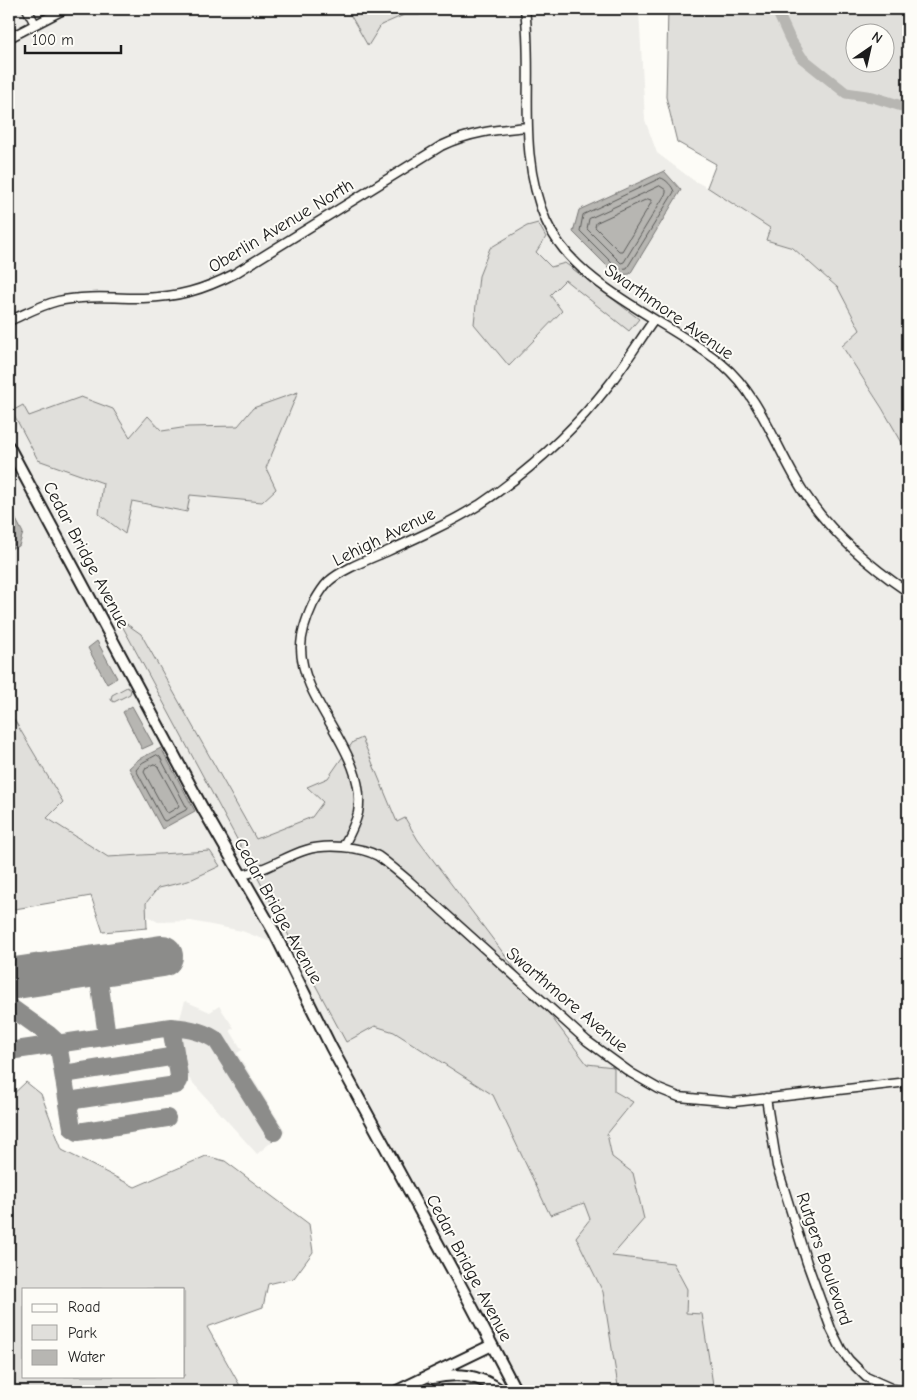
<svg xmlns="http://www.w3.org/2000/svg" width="917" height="1400" viewBox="0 0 917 1400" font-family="'Comic Neue',sans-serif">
  <rect width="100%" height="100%" fill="#fdfcf7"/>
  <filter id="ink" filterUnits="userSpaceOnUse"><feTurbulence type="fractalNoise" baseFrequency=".02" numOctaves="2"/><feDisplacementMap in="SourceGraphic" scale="10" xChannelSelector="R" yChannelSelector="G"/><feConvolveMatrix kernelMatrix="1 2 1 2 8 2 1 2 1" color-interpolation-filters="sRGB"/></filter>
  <g filter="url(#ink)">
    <path fill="#eeede9" d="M9,9H639L645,120L657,153L693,180L725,197L771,228L767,240L793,248L838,288L860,330L842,346L908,450V1391H516L281,946L242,931L191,921L158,922L115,899L69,887L9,891Z
      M185,1001L210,1012L219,1006L234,1028L230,1030L242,1050L237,1053L285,1131L257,1154L183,1072L175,1027L178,1025Z"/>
    <path fill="#e0dfdb" stroke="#7e7e7c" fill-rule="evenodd" d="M347,9H419L420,15H404L381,25L368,46Z
      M668,9H908V453L882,408L842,346L860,330L838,288L793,248L766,240L770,228L707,187L716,164L677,142L666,97ZM854,32H884V62H854Z
      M538,223L546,237L536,252L551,267L565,263L639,319L629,331L565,280L550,295L562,311L509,366L474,324L479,276L490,248L527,226Z
      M298,392L266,468L276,489L262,502L190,495L187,512L132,501L125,534L99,514L103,483L38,460L12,411L23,405L29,416L81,397L113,409L130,437L148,416L162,431L188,427L238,426L253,408Z
      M118,618L141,634L256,839L312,817L323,802L307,787L328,778L353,742L362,738L397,822L405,818L418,840L587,1064L614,1067V1091L633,1102L607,1134L612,1157L633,1173L644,1219L612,1256L673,1263L687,1289L686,1313L702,1314L714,1391H571L604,1386H618L603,1292L576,1237L590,1219L584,1203L550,1215L493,1095L394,1032L375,1026L346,1042Z
      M127,687L131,690L130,694L114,702L111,700L112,695Z
      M9,711L63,802L47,818L108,857L210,851L220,866L188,881L158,888L146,903L147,928L103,932L91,896L9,910Z
      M26,1082L41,1094L62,1150L135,1187L206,1156L225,1161L309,1224L313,1252L294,1278L268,1284L263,1307L207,1327L243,1391H9V1098ZM24,1289H184V1376H24Z
      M447,1385L479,1387L486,1391H438Z"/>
    <path fill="#b7b6b2" stroke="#797876" d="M664,171L681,190L630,274L616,275L573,232L579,210Z
      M9,506L23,533L19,546L9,549Z
      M97,641L117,678L107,684L88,648Z
      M132,706L153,744L142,749L123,712Z
      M161,748L195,811L162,829L129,768L139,759Z"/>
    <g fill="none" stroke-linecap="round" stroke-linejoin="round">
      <path stroke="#5a5a58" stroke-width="1" d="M661,178C666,179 673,187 674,192L627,268L618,269L580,231L583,215Z
        M660,186L666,190V193L624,262L621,263L587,229L589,219Z
        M648,199L651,200V203L622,251H619L595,227L596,223Z
        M157,755L160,757L187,808L186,810L165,821L163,820L136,770L142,763Z
        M154,764L157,765L179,805L178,807L168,813L165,811L144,772L146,768Z"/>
      <path stroke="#b7b6b2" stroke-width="11" d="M778,9L779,15L790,39L802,58L846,93L873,97L908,108"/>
      <path stroke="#8c8c8a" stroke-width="18" d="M90,967L98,973L107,1036
        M9,1006L48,1034L58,1043L72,1128L78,1132L167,1118
        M9,1051L171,1027C187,1028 204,1031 217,1041L274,1132
        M64,1074L176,1056
        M68,1101L176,1085L179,1081V1076L171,1027"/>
      <path stroke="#8c8c8a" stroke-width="42" d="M9,979L162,956"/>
      <g stroke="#1c1c1c" stroke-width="11">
        <path id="minor" d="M27,9L35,24
          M525,9C534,81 516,152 546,221C576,288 668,320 722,364C759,394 778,452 803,491C830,532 868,565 908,592
          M9,38L65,9
          M9,321C25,314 41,305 58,301C86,295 115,298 143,298C178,297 203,290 234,274L441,146C470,132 495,130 527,127
          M343,847C349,836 355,825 358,813C369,755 301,703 301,648C301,633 307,617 313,604C317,597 322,588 328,582C342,569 370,559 388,551C419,537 450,523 479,505C527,473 573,431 609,385C625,364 639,341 654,320
          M241,875C266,871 283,857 306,850C325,844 360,846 378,856C388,863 398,872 408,880L587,1041L631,1073L659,1089L679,1097L734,1102L908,1082
          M766,1098L777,1166L807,1263L831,1329L841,1349L849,1360L866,1377L893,1389L907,1391"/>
      </g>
      <g stroke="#1c1c1c" stroke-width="14">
        <path id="major" d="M9,447L203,809L274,932L331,1047L468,1299L516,1391
          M432,1378C459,1372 479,1375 502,1391
          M397,1391L492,1345"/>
      </g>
      <use href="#minor" stroke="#fdfcf7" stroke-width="8"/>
      <use href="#major" stroke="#fdfcf7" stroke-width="10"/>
    </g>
  </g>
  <g text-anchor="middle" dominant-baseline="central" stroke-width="4" stroke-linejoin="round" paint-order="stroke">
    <g font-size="18" fill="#1c1c1c" stroke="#fdfcf7">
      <text transform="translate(281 226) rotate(-31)">Oberlin Avenue North</text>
      <text transform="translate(669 312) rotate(35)">Swarthmore Avenue</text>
      <text transform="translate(384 537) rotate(-26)">Lehigh Avenue</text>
      <text transform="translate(86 555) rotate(62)">Cedar Bridge Avenue</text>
      <text transform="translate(278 911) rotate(61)">Cedar Bridge Avenue</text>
      <text transform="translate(567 1000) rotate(40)">Swarthmore Avenue</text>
      <text transform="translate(824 1259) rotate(71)">Rutgers Boulevard</text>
      <text transform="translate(469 1268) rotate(62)">Cedar Bridge Avenue</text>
    </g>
  </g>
  <rect width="917" height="1400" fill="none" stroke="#fdfcf7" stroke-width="30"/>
  <rect x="15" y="15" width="887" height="1370" fill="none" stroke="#1c1c1c" stroke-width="2" filter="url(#ink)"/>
  <rect x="22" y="1288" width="162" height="90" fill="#fdfcf7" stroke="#a3a29f"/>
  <rect x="32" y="1304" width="25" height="8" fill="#fdfcf7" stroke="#a3a29f"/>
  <text x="68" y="1312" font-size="15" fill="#1c1c1c">Road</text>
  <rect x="32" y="1325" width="25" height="15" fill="#e0dfdb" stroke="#a3a29f"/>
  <text x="68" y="1338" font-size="15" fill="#1c1c1c">Park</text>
  <rect x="32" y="1350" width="25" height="15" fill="#b7b6b2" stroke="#a3a29f"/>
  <text x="68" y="1362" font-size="15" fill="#1c1c1c">Water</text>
  <g transform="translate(870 48) rotate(34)"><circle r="24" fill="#fdfcf7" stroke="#a3a29f"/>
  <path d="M0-4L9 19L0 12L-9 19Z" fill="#1c1c1c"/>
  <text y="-8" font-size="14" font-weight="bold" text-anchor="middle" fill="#1c1c1c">N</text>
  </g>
  <path d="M25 45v8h96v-8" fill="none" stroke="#1c1c1c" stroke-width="2.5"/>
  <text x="32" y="45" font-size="15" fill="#1c1c1c" stroke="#fdfcf7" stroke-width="4" paint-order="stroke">100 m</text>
</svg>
